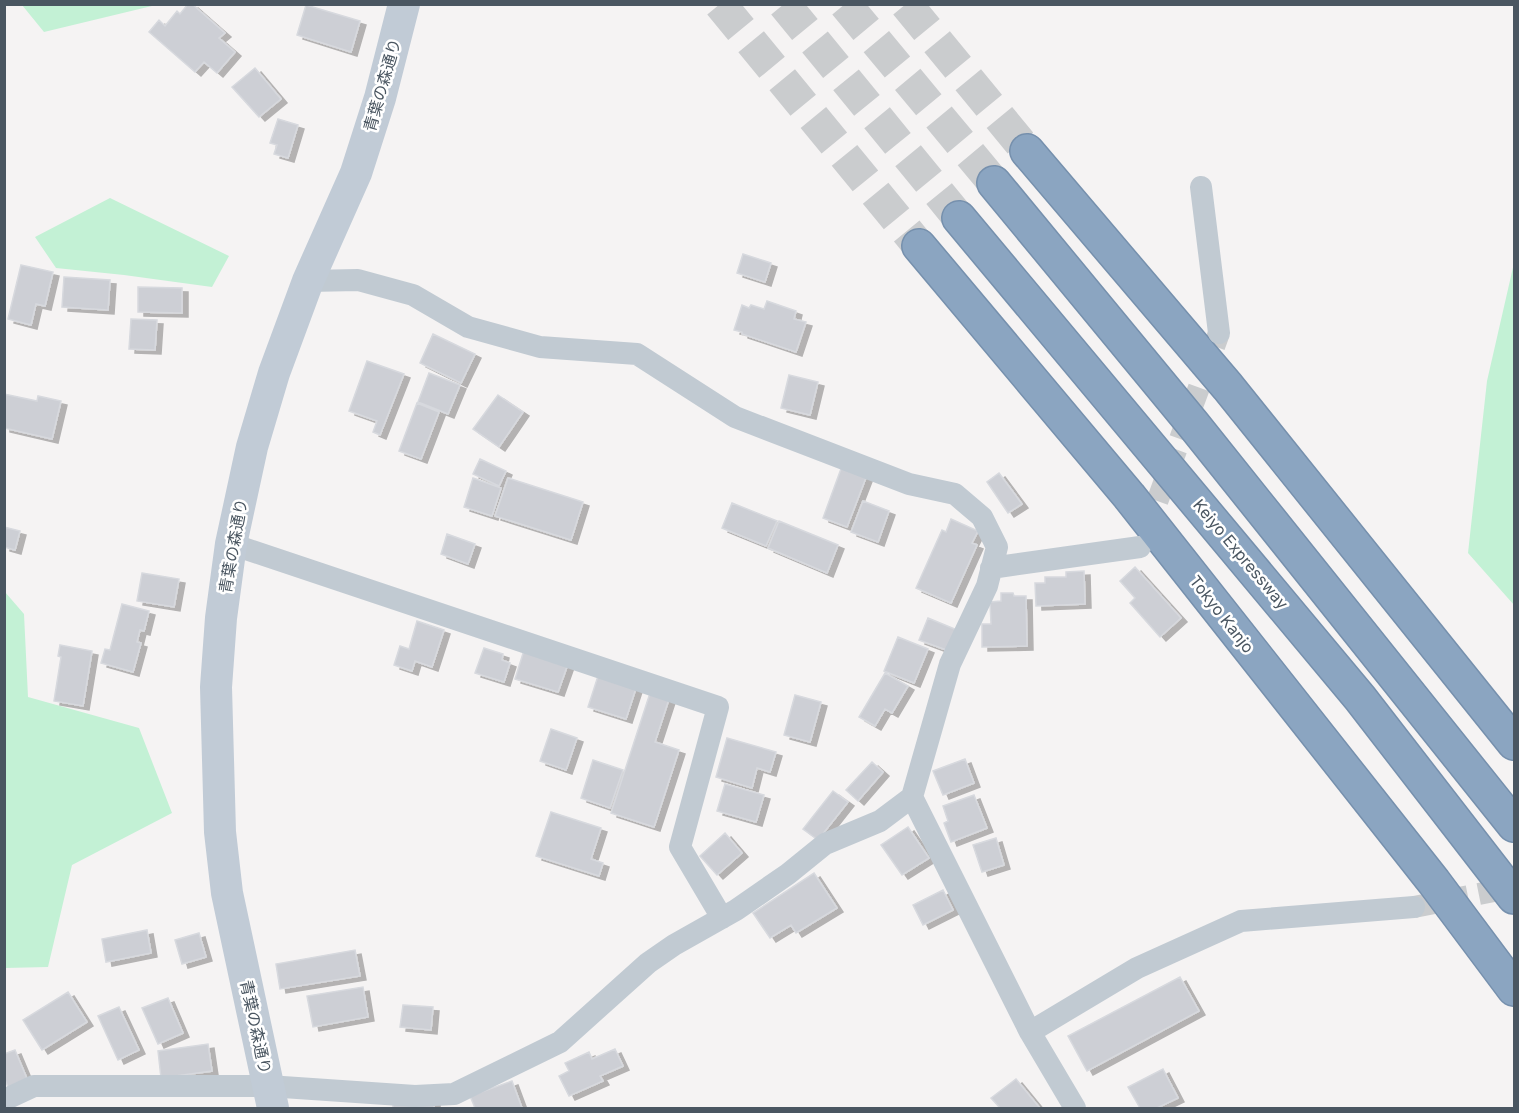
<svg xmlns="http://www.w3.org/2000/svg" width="1519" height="1113" viewBox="0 0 1519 1113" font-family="Inter,'Noto Sans JP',sans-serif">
  <defs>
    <filter id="shadow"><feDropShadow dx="6" dy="4" stdDeviation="0" flood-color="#0004"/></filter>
  </defs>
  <rect width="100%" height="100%" fill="#f5f3f3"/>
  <path fill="#c3f1d5" d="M22,5H156L44,32Z
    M110,198L229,256L212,287L124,275L56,268L35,237Z
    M1514,263V605L1468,553L1487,381Z
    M5,592L24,614L28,697L139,728L172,813L72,865L48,967L5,968Z"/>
  <path fill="#cdcfd5" stroke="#d7d9de" stroke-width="1.5" filter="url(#shadow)" d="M188,4H192L225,33L219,38L235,52L217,73L204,62L195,72L149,32L159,20L165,26L177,11L180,14Z
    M306,5L360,21L351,52L297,35Z
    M255,68L281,99L259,117L232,87Z
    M278,119L298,125L288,158L274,154L277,145L270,143Z
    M743,254L771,263L765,282L737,273Z
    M21,265L53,272L45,306L36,304L31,325L8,319Z
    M64,277L110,280L108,310L62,307Z
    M138,287L182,288V313L138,312Z
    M767,301L796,311L794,319L806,322L796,352L742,334V332L734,330L742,305L749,308L751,305L764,309Z
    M131,319L157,320L155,350L129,349Z
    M433,334L475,354L461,383L420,363Z
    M367,361L404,374L380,435L373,432L377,421L349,411Z
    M429,373L460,385L448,414L418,402Z
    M789,375L818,382L810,415L781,408Z
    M4,394L37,401L38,396L61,401L52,439L4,428Z
    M498,395L523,412L499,447L473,429Z
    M417,403L439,412L421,459L399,451Z
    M480,459L506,471L499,486L473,474Z
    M842,466L867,475L847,527L823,518Z
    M999,473L1022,504L1008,513L987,482Z
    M473,478L501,488L492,516L464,507Z
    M508,478L583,502L571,540L495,516Z
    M863,501L889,511L878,542L851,532Z
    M732,503L777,521L766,546L722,528Z
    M951,519L978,531L972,543L977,545L951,603L916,588L942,530L946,532Z
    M779,521L838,545L827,573L768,548Z
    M4,527L20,531L15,550L4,547Z
    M447,534L475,544L468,564L441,554Z
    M1135,567L1181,618L1160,637L1130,603L1135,598L1120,581Z
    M1084,571L1085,604L1036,606L1035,583H1045V577H1066V572Z
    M142,573L179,579L174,607L137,601Z
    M1001,593H1013L1014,596H1026L1027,646L982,647V624H991L990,602L1001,601Z
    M122,604L149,611L144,631L140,630L137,642L141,643L133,672L101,663L105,649L110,650Z
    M928,618L957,630L949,651L919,640Z
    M417,621L444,630L432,667L415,661L412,671L394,665L400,646L409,649Z
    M898,637L928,649L914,683L884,671Z
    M60,645L92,651L83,706L54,701L61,657L58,656Z
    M525,647L569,661L558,692L515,679Z
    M484,648L503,654L502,660L510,663L504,682L475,673Z
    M599,673L637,685L626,719L588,707Z
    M885,673L908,686L892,713L885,709L875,726L859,717Z
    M651,690L670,696L655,742L679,750L654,827L611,813Z
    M795,695L821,702L810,742L784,735Z
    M551,729L577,738L566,770L540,761Z
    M727,738L776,752L770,772L757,768L752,788L716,777Z
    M965,759L974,783L943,795L933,771Z
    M593,760L623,770L610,808L581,798Z
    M872,762L883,772L858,801L846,790Z
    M725,784L764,795L756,822L717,811Z
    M833,791L848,802L818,840L803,829Z
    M974,795L987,828L951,842L944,823L948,821L943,806Z
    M551,812L601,828L591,859L603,863L599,876L536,856Z
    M908,827L929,858L902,875L881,845Z
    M725,833L742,853L717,875L700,856Z
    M996,838L1004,865L982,872L973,845Z
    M814,873L837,908L796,933L791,925L770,938L753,913Z
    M943,890L953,910L923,925L913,905Z
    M147,930L151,953L106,962L102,939Z
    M199,933L206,957L182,964L175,940Z
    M355,950L360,976L280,989L276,964Z
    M1180,977L1199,1011L1087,1071L1068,1036Z
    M363,987L368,1017L313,1027L307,996Z
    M68,992L87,1022L42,1050L23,1020Z
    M168,998L183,1033L158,1044L142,1008Z
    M403,1005L433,1007L431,1030L400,1027Z
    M119,1007L139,1050L118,1060L98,1016Z
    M208,1044L212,1071L161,1078L158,1051Z
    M615,1049L623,1066L600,1076L603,1081L569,1096L559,1076L569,1071L565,1063L589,1052L592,1059Z
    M15,1050L28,1081L9,1089L4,1078V1054Z
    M1163,1069L1178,1098L1157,1108H1140L1128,1087Z
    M1016,1079L1039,1107L1037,1108H1000L991,1098Z
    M512,1081L522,1108H475L470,1096Z
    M393,1100H434V1108H393Z"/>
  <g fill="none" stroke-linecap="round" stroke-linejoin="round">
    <path stroke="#caccce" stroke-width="22" stroke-dasharray="22 11" stroke-linecap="butt" d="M1146,532L1219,333
      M1414,907L1514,887"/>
    <path stroke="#caccce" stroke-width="33" stroke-dasharray="33 16" stroke-linecap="butt" d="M720,4L919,246
      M784,4L959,218
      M845,4L994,183
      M906,4L1027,151"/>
    <g stroke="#7690ad" stroke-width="36">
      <path id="highway" d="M1027,151L1228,387L1514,743
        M994,183L1193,424L1514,825
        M959,218L1360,698L1514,897
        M919,246L1129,496L1434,882L1514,989"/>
    </g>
    <path stroke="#c1cad2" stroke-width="22" d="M1201,187L1219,333
      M231,544L718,707L680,847L722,918
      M991,568L1140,547
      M912,797L1030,1032L1075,1108
      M1030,1032L1137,968L1241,921L1414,907
      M4,1100L34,1086H268L415,1096L454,1094L560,1042L648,963L674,945L736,910L788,874L825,844L880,821L912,797L950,664L987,586L997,547L982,517L955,494L909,484L735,417L637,354L540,347L468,327L413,295L358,280L308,281"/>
    <path stroke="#c1cbd6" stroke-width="32" d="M273,1108L227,893L220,832L216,687L221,618L231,544L252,447L274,373L308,281L356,173L380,98L404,4"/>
    <use href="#highway" stroke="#8ba5c1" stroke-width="33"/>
  </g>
  <g text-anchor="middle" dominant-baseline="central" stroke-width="5" stroke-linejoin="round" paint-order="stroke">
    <g font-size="16" fill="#4a5661" stroke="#fff">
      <text transform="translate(382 85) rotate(-74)">青葉の森通り</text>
      <text transform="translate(233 546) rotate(-80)">青葉の森通り</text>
      <text transform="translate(1241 554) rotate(50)">Keiyo Expressway</text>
      <text transform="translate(1222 614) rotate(52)">Tokyo Kanjo</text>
      <text transform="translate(256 1027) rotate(78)">青葉の森通り</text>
    </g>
  </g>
  <rect width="1519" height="1113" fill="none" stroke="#4a5661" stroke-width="12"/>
</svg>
